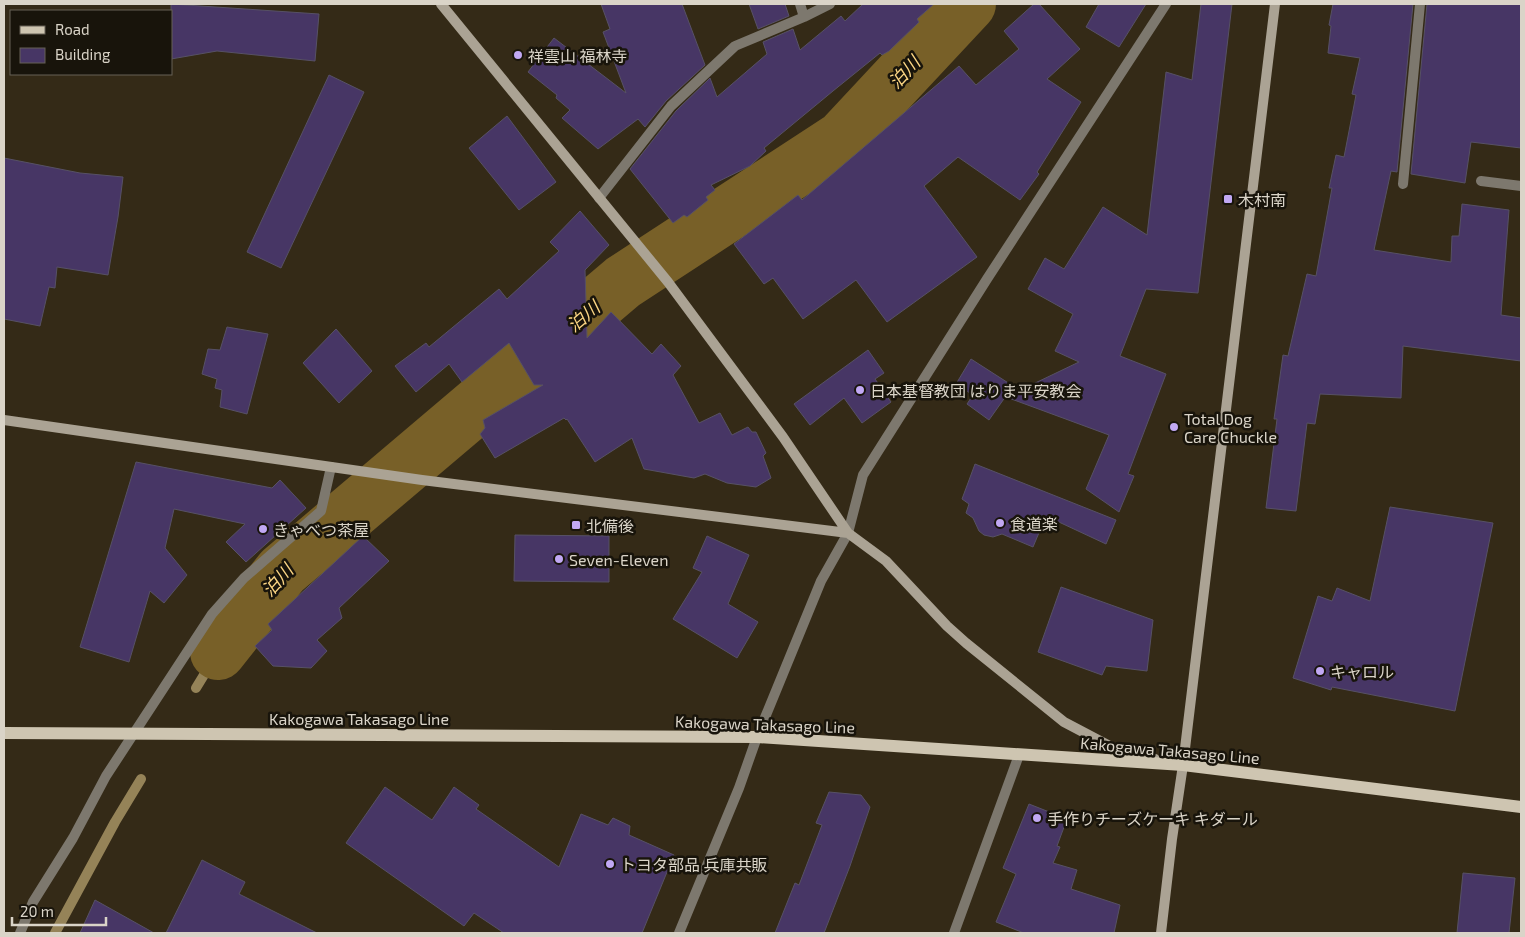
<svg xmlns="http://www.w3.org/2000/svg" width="1525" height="937" viewBox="0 0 1525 937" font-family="'Exo 2','Noto Sans JP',sans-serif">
  <rect width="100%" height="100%" fill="#342a17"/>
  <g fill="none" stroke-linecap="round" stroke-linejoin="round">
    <path stroke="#958358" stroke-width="10" d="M196,688L218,652
      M55,933L115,822L141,779"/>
    <path stroke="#786028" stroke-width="56" d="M218,652L282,571L623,282L842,139L968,4"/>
  </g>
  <path fill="#473665" stroke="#575165" d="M171,4L319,14L315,61L217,51L171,59Z
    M601,4H682L705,65L666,101L645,127L638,119L598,149L562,118L570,110L556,98L557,95L528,72L554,38L626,93L603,32L610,29Z
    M749,4H785L789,16L758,29Z
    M863,4H934L917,19L919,22L889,51L882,55L880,53L833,91L764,148L766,151L750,166L711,185L715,190L706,197L708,200L687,217L684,215L673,223L630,169L676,111L710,78L717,97L767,54L763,42L793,29L800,50L841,16L845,21Z
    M1034,4H1039L1080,49L1047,79L1081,102L1037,172L1039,174L1020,200L958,157L924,186L977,257L887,322L856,280L803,319L773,278L764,284L734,244L798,195L802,200L959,66L976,85L1019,49L1004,31Z
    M1099,4H1146L1119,47L1086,27Z
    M1201,4H1232L1198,293L1146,289L1120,356L1166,374L1128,474L1134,476L1119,512L1086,489L1109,435L1006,397L1079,362L1055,351L1073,314L1028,289L1045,258L1064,269L1103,207L1147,235L1166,72L1192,80Z
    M1333,4H1413L1397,172L1391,171L1374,250L1451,262L1452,236H1459L1462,204L1509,210L1501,315L1521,318V361L1403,346L1401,398L1320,394L1315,424L1307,423L1296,511L1266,508L1277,419H1274L1283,355L1288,356L1307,274L1316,276L1332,188H1329L1336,155L1344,157L1356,95L1352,94L1360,58L1328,53L1331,26L1329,25Z
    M1427,4H1521V148L1471,142L1465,183L1411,174Z
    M329,75L364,92L281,268L247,252Z
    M507,116L556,182L519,210L469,148Z
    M4,158L80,173L123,177L118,217L108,275L57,267L55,288L49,287L40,326L4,319Z
    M580,211L609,245L585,270L587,338L611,312L652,354L661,344L681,366L673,375L699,423L720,413L732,435L748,427L752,432H756L766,453L763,456L771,478L756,487L727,483L705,474L694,478L644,469L632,438L595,462L567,419L566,420L564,418L495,458L480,434L485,428L483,420L543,385H534L509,343L462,382L449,364L416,392L395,366L426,343L429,347L499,289L507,299L559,251L550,242Z
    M227,327L268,334L247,414L220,407L222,390L215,388L217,379L202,374L208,349L220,350Z
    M336,329L372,371L339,403L303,363Z
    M868,350L884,373L875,379L891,402L862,423L844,398L810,425L794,404Z
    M971,359L1013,386L989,420L967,404L973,395L956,384Z
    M136,462L272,488L280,480L306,508L246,562L226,542L245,524L174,509L165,548L187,575L164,603L150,591L129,662L80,647Z
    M975,464L1116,520L1106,544L1046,516L1033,547L1002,534L993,537L984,535L979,531L973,518L966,513L969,504L962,499Z
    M1390,507L1493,523L1455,711L1332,687L1331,690L1293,678L1318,596L1332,601L1337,588L1370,601Z
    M515,535L609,536V582L514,581Z
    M363,536L389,561L339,608L342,618L317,640L327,651L311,668L273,666L255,646L272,630L268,624Z
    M707,536L749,555L728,604L758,622L737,658L673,619L702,572L693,568Z
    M1061,587L1153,620L1147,671L1106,666L1102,675L1038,652Z
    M385,787L432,820L454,787L479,805L476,809L559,867L581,814L608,825L613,818L630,826L629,835L674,855L642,933H504L474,913L464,926L346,843Z
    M829,792L861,795L870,807L850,866L824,933H775L795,883L799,885L822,825L816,823Z
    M1029,804L1067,819L1057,846L1060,847L1053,863L1077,870L1071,889L1120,905L1114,933H1024L996,922L1016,874L1003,868Z
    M202,860L245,882L239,894L317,933H166Z
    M1463,873L1515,878L1509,933H1457Z
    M95,900L154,933H80Z"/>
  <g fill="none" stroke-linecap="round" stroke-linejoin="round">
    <path stroke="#7d786e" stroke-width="10" d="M800,4L804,17
      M1481,181L1521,186
      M1403,184L1420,4
      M599,198L671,106L735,46L804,17L830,4
      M20,933L33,902L73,838L106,776L212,614L244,578L321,511L331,467
      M679,933L739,788L757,737L821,581L848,533L863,475L987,279L1166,4
      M954,933L1019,755"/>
    <path stroke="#aba394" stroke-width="10" d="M441,4L668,282L783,437L848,533
      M4,420L422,480L848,533L886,561L947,626L966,643L1064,722L1121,752L1155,759
      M1161,933L1172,839L1183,765L1275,4"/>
    <path stroke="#cec5b1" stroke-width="12" d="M4,733L757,737L1183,765L1521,807"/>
  </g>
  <g fill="#c1a8f3" stroke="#18140b" stroke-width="2">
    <circle cx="518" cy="55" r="5"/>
    <rect x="1223" y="194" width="10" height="10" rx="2.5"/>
    <circle cx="860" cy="390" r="5"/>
    <circle cx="1174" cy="427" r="5"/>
    <circle cx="1000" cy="523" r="5"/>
    <rect x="571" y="520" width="10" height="10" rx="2.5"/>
    <circle cx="263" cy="529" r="5"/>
    <circle cx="559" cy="559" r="5"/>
    <circle cx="1320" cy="671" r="5"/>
    <circle cx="1037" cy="818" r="5"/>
    <circle cx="610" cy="864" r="5"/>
  </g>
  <g text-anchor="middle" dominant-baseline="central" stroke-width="5" stroke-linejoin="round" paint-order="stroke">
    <g font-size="16" fill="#dad4c8" stroke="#18140b" text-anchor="start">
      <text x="528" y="55">祥雲山 福林寺</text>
      <text x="1238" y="199">木村南</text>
      <text x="870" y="390">日本基督教団 はりま平安教会</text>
      <text x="1184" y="418">Total Dog<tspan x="1184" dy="18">Care Chuckle</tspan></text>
      <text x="1010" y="523">食道楽</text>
      <text x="586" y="525">北備後</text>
      <text x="273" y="529">きゃべつ茶屋</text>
      <text x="569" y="559">Seven-Eleven</text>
      <text x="1330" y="671">キャロル</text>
      <text x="1047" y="818">手作りチーズケーキ キダール</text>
      <text x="620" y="864">トヨタ部品 兵庫共販</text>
    </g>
    <g font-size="16" fill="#dad4c8" stroke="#18140b">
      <text x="359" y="718">Kakogawa Takasago Line</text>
      <text transform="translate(765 724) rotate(2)">Kakogawa Takasago Line</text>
      <text transform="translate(1170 750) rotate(5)">Kakogawa Takasago Line</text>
    </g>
    <g font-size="18" font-style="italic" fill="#fbd583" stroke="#18140b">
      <text transform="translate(904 72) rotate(-47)">泊川</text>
      <text transform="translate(583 316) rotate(-40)">泊川</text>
      <text transform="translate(277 580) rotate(-48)">泊川</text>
    </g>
  </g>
  <rect width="1525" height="937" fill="none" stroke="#dad4c8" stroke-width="10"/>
  <rect x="10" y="10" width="162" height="65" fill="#18140b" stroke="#666157"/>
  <rect x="20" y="26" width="25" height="8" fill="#cec5b1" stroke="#666157"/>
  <text x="55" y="35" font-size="15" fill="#dad4c8">Road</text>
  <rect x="20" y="48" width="25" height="15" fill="#473665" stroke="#666157"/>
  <text x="55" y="60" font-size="15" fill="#dad4c8">Building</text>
  <path d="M12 917v8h94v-8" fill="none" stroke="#dad4c8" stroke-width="2.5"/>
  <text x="20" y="917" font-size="15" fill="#dad4c8" stroke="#18140b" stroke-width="4" paint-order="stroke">20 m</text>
</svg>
